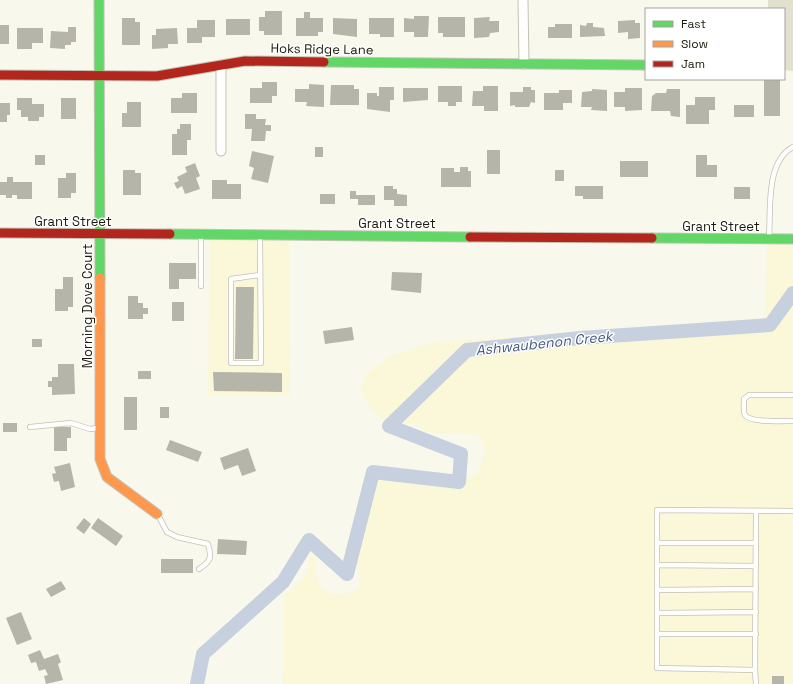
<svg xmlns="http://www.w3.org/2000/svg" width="793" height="684" viewBox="0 0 793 684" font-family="'Space Grotesk',sans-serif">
  <rect width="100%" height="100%" fill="#f8f8ec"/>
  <path fill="#faf8d9" d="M210,239L289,240L290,396L208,395Z
    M767,244L793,245V684H283L284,594L292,590L307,572L311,550H314L316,554L317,579L322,588L332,594H343L353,592L360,586L359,573L355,563V552L372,484L376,475L380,473L404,479L436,482L463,480L472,477L479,472L482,464L485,448L479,436L471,433L440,434L427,432L412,424L384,421L376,414L364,399L361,384L364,378L375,367L389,356L439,341L519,337L631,340L734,332L765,334Z"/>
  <path fill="#e2e1cd" d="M768,0H793V71L784,70V9H768Z"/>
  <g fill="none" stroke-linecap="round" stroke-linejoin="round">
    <path stroke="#c6d0df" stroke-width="14" d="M197,684L203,654L283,582L309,540L347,574L373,472L459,482L461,454L389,426L467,350L580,338L770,325L793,293"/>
  </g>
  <path fill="#b5b5aa" d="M265,11H282V35H264V31H259V17H265Z
    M304,12H310V18H323V32H318V36H296V18H304Z
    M414,16H429L428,37H414V32H404V18L414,19Z
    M438,17H465V37H443V33H438Z
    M490,17L489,21H499V32L490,33L489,37L474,38V18Z
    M122,18H135V22H140V45H122Z
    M333,18L357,19V37L333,34Z
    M369,18H394V37H380V34H369Z
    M226,19H250V35H226Z
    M197,20H215V37H202V43H187V28H197Z
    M635,20V23H640V38L628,39V32L618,33V21Z
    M587,23H593V27L604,28L605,36L580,37V25L586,26Z
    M555,24H572V38H548V27H555Z
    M0,25H9V44H0Z
    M68,27H76V42H71V45H65V49L50,48L51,31L68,32Z
    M17,28H43V43H32V49H17Z
    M177,28L178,44H168V48L152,49V35H156V29Z
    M764,79H780V116H764Z
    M262,82H277V96H272V103H250V88H262Z
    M309,84L324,85V107L306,106L307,102H295V89H309Z
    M331,85H354V89H359V105H330Z
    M438,86H462V102H456V106H448V102H438Z
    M483,86H498V111H484V106H472L473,91H483Z
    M379,87H394V100H390V112L367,109V93H377V96H379Z
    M523,87H531V90H535V103L531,102L529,107H515V105L510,106V92H523Z
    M403,88H428V100L403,102Z
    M625,88H642V110L625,111V107H614V92H625Z
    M592,89L607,90V111L591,110L592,107H581L582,92L592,91Z
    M667,89H680V117L671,116L670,111H651L652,96L656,93H666Z
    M559,90H572V103H563V110H544V93H559Z
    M182,93H197V113H171V98H182Z
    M695,97H715V110H709V124H686V105H695Z
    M17,98H32V104H44V117H39V121H28V117H21V110H17Z
    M61,98H76V119H61Z
    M127,102H141V127H122V113H127Z
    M0,103H10V115H7V122H0Z
    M734,105H754V117H734Z
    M245,114H256V119H266L265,125H271V131H266L265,141H251L252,129H245Z
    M180,124H191V140H187V155H172V134H177V129H180Z
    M315,147H323V157H315Z
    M487,150H500V174H487Z
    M252,151L274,156L268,183L251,179L254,168L249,166Z
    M35,155H45V165H35Z
    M696,155H707V165H717V177H696Z
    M620,161H648V177H620Z
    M195,163L200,176L196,178L200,189L185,194L182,186L177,189L174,183L179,181L177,177L187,172L185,167Z
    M460,167H468V171H471V187H441V168H454V172H460Z
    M123,170H135V173H141V195H123Z
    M555,170H564V181H555Z
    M66,173H76V193H71V198H58V178H66Z
    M7,177H13V182H32V199H17V195H12V198H6V195H0V182H7Z
    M212,180H227V184H241V199H212Z
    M384,186H393V189H397V194L407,195V206H394V200H384Z
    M575,186H603V199H583V196H575Z
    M734,187H750V199H734Z
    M350,191H356V195H375V205H358V199H350Z
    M320,194H335V204H320Z
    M169,263H196V279H179V289H169Z
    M392,272L422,273L421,293L391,290Z
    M63,277H73V307H68V311H55V289H63Z
    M236,287H254L253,359H235Z
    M128,296H138V303H143V308H148V314H143V319H128Z
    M172,302H184V321H172Z
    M352,327L354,340L325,344L323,331Z
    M32,339H42V347H32Z
    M58,364H74L75,394L52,395V387H48V381H52V377H58Z
    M138,371H151V379H138Z
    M213,372L282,373V392L214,391Z
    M124,397H137V430H124Z
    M160,407H169V418H160Z
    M3,423H17V432H3Z
    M54,427H71V438H67V451H54Z
    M170,440L202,452L198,462L166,450Z
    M248,448L256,471L242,476L238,465L224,470L220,458Z
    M70,463L75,487L61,491L59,481L54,482L52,474L56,473L54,467Z
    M84,518L91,524L84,534L76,528Z
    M98,518L123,536L116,546L91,528Z
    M218,539L247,541L246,555L217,554Z
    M161,559H193V573H161Z
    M61,581L66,589L51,597L46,589Z
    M21,612L32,639L17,645L6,618Z
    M40,650L44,659L58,654L61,662L58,664L63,680L46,684L44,676L48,675L45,669L39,671L36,662L31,663L28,655Z
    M772,676H784V684H772Z"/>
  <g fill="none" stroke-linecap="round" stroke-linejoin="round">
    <g stroke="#c3c2b6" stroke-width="6">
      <path id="lane" d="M201,237V286
        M260,237L261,363H231V279L260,275
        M769,238C771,211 765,162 793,147
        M793,395H749L744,399C744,404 743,412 745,415C750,423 784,421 793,421
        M30,427L71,423L90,429L98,428
        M756,512L755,670L657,668V510L793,511
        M158,515L167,532L177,537L208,544C212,558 211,561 199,569
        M657,543H756
        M657,565L756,566
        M657,590L756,589
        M657,613L756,612
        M657,634H756
        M755,670L756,684"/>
    </g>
    <g stroke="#c3c2b6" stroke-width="11">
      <path id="street" d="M523,0L524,64
        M221,151V65"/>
    </g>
    <g stroke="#c3c2b6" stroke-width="11">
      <path id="fast" d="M99,0L100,278
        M324,62L646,65
        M170,234L470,237
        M652,238L793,239"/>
    </g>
    <g stroke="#c3c2b6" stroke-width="11">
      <path id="slow" d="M100,278V459L107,477L157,514"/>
    </g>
    <g stroke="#c3c2b6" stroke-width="11">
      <path id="jam" d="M0,75L157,76L245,61L324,62
        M0,233L170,234
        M470,237L652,238"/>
    </g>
    <use href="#lane" stroke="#fefefc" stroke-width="4.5"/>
    <use href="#street" stroke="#fefefc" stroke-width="9"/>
    <use href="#fast" stroke="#63d668" stroke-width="9"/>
    <use href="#slow" stroke="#ff974d" stroke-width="9"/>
    <use href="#jam" stroke="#b3261e" stroke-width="9"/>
  </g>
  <g text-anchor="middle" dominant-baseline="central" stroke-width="3" stroke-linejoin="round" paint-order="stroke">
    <g font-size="13" fill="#1b1a0c" stroke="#fff">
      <text transform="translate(322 49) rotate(1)">Hoks Ridge Lane</text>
      <text x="73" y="221">Grant Street</text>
      <text x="397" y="223">Grant Street</text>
      <text x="721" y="226">Grant Street</text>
      <text transform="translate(87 306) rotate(-90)">Morning Dove Court</text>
    </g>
    <g font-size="14" font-style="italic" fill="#40577e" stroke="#fff">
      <text transform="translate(544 343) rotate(-6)">Ashwaubenon Creek</text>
    </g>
  </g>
  <rect x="645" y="8" width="140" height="72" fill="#ffffff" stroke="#a4a39e"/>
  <rect x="653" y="21" width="20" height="6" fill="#63d668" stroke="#a4a39e"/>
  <text x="681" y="28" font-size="12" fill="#1b1a0c">Fast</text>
  <rect x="653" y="41" width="20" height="6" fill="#ff974d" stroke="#a4a39e"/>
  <text x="681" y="48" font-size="12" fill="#1b1a0c">Slow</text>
  <rect x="653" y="61" width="20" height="6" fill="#b3261e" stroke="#a4a39e"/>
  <text x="681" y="68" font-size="12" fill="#1b1a0c">Jam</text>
</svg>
